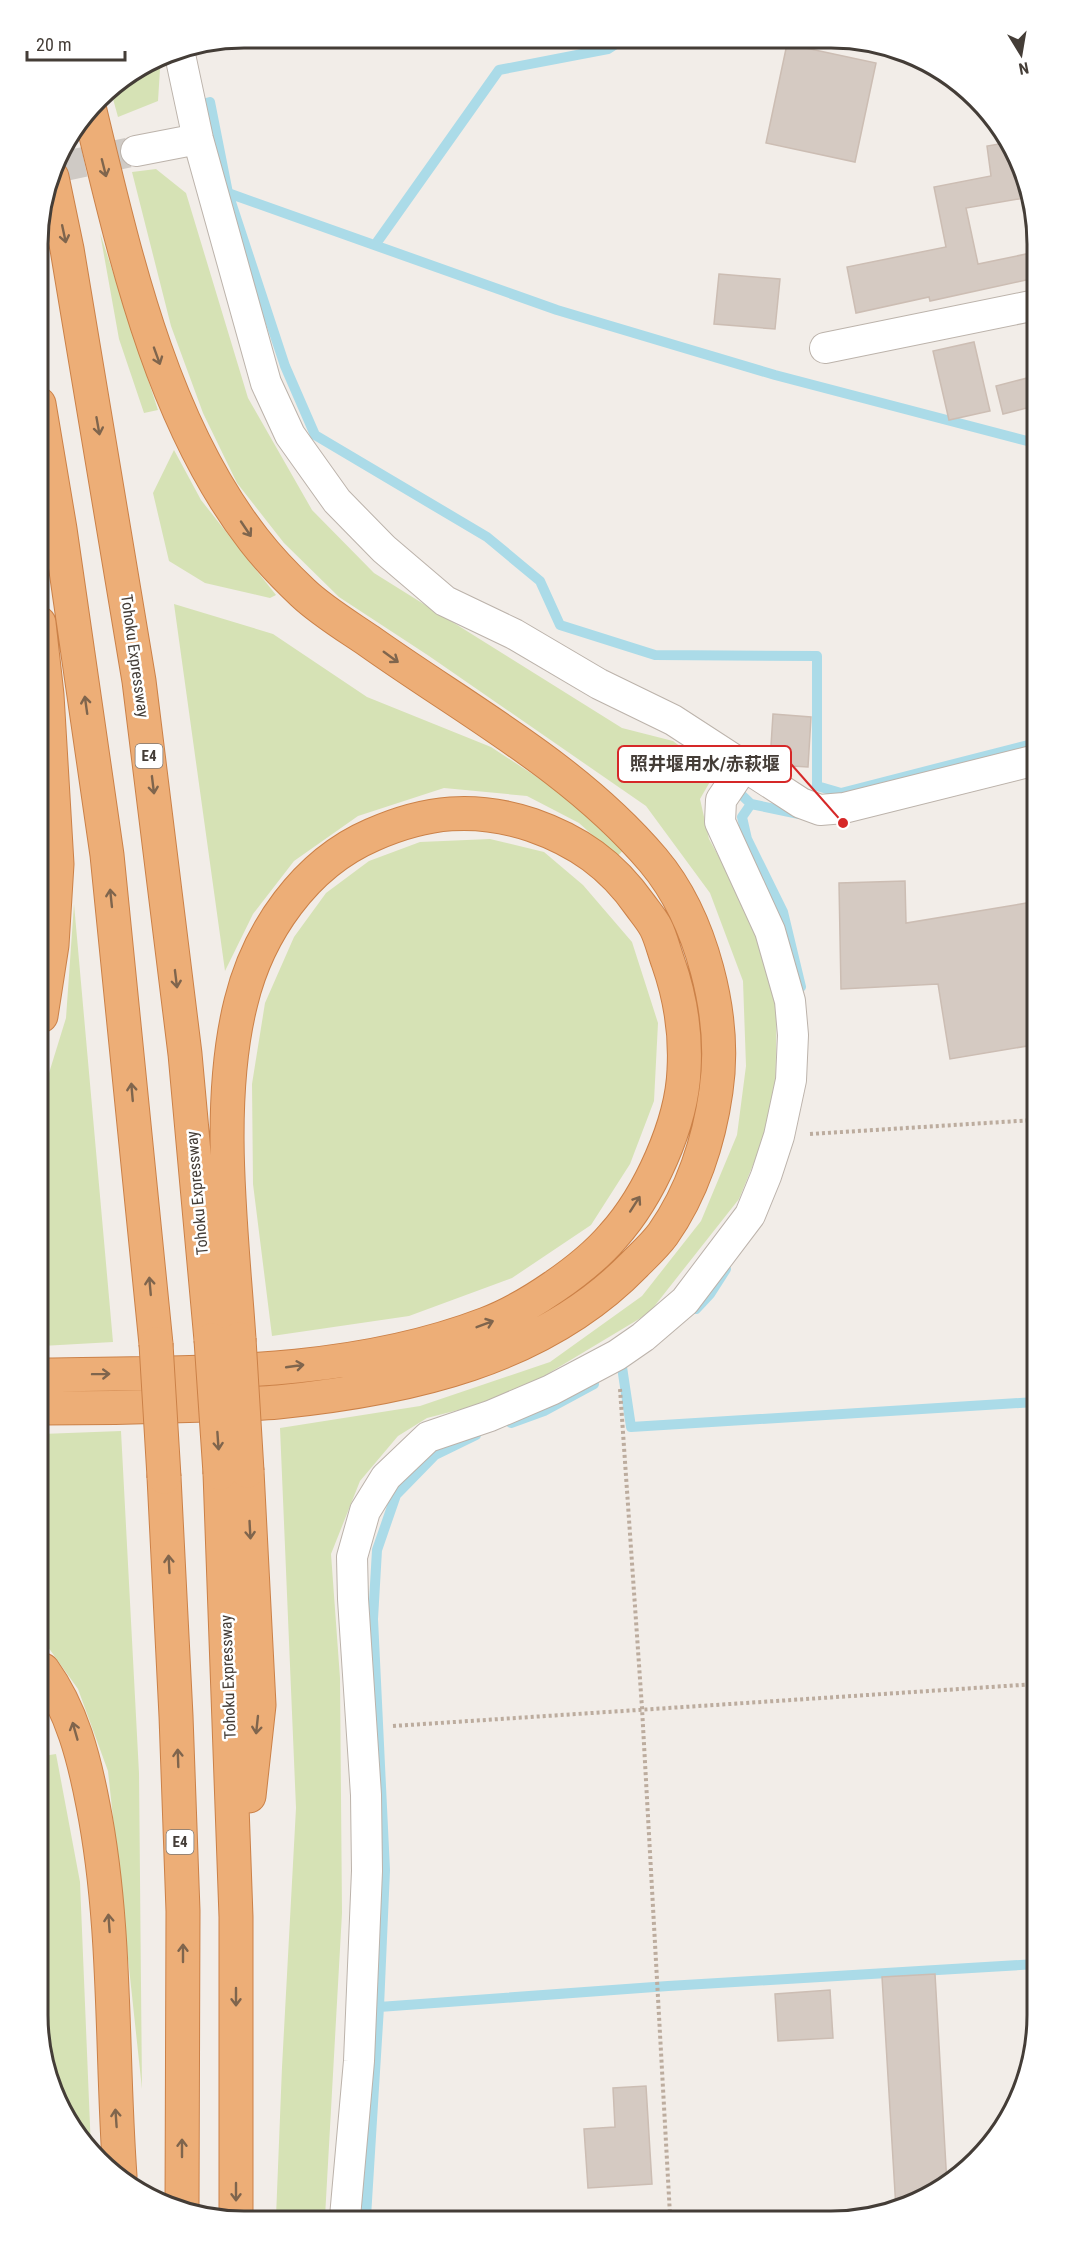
<svg xmlns="http://www.w3.org/2000/svg" width="1075" height="2259" viewBox="0 0 1075 2259" font-family="'Roboto Condensed','Noto Sans JP',sans-serif">
  <rect width="100%" height="100%" fill="#f2ede8"/>
  <path fill="#d6e2b5" d="M157,58L160,69L158,101L118,117L110,88Z
    M156,169L186,193L248,398L312,510L374,573L622,728L673,741L715,773L700,799L709,839L749,911L777,993L775,1111L739,1199L649,1313L509,1397L427,1418L398,1436L360,1481L331,1554L340,1678L342,1913L325,2217H276L282,2067L296,1808L280,1428L420,1406L550,1362L642,1296L701,1221L737,1135L746,1066L743,981L710,893L646,806L429,656L339,597L284,543L237,483L203,413L171,326L132,172Z
    M100,233L158,410L144,413L119,339Z
    M174,450L201,500L276,595L270,598L205,583L169,561L153,493Z
    M174,604L273,634L367,697L491,747L592,813L626,847L617,857L579,823L527,796L444,788L358,816L294,861L253,914L225,971Z
    M490,839L544,852L583,885L632,942L658,1023L654,1101L630,1164L591,1225L512,1278L409,1316L272,1336L253,1184L252,1084L265,1003L294,937L326,893L369,861L420,842Z
    M74,904L113,1342L42,1346L41,1099L66,1018Z
    M121,1431L139,1773L142,2089L108,1771L78,1689L43,1640L42,1434Z
    M56,1754L80,1882L91,2150L65,2119L45,2069L43,1756Z"/>
  <g fill="none" stroke-linecap="round" stroke-linejoin="round">
    <path stroke="#abdbe8" stroke-width="10" d="M198,105L210,102L228,193L285,366L315,435L487,537L540,581L560,625L655,655L817,656V786L841,793L1032,744
      M228,193L557,310L775,375L1031,442
      M375,245L499,70L608,49L622,40
      M694,749L751,804L799,814
      M751,804L742,817L747,839L783,912L801,987
      M696,1309L710,1294L726,1269
      M622,1367L631,1427L1035,1402
      M511,1423L544,1411L594,1384
      M379,2007L668,1986L1037,1964
      M366,2217L379,2007L385,1870L373,1619L377,1550L396,1495L435,1455L476,1435"/>
  </g>
  <path fill="#d5cac2" stroke="#ccbdb3" stroke-width="1.5" d="M787,44L876,63L855,162L766,143Z
    M1010,142L1030,190V197L966,208L978,264L1031,253V279L930,301L929,297L856,313L847,267L946,247L934,187L991,176L987,146Z
    M719,274L780,279L775,329L714,324Z
    M974,342L990,411L949,420L933,351Z
    M1031,377V407L1003,414L996,386Z
    M773,714L811,717L808,767L774,765L770,762Z
    M905,881L906,923L1033,902V1045L950,1059L938,984L841,989L839,883Z
    M935,1974L947,2185L896,2209L882,1977Z
    M830,1990L833,2038L778,2041L775,1994Z
    M646,2086L652,2184L588,2188L584,2129L615,2127L613,2088Z"/>
  <g fill="none" stroke-linecap="round" stroke-linejoin="round">
    <path stroke="#cfcac5" stroke-width="30" stroke-dasharray="30 15" stroke-linecap="butt" d="M55,168L136,151"/>
    <g stroke="#bcb3ab" stroke-width="32">
      <path id="minor" d="M179,50L198,139L266,383L290,435L337,501L384,549L445,601L514,634L599,684L673,720L801,803L820,810L844,808L1032,761
        M136,151L198,139
        M825,348L1031,306
        M345,2217L359,2061L367,1871L366,1795L353,1599L352,1557L365,1511L386,1477L428,1437L490,1416L551,1390L617,1355L643,1337L685,1301L750,1215L766,1176L779,1136L791,1080L793,1035L790,1001L770,931L720,822L721,800L744,766"/>
    </g>
    <g stroke="#cb8148" stroke-width="35">
      <path id="motorway" d="M52,177L67,249L139,681L185,1054L211,1340
        M39,404L60,529L107,855L156,1344
        M39,623L47,695L57,864L52,945L41,1016
        M42,1375C191,1372 345,1378 486,1324C526,1309 585,1269 613,1236C649,1196 682,1124 684,1070C686,1035 680,996 668,962C664,951 661,938 656,928C652,920 645,912 640,905C612,865 578,841 532,825C475,806 426,811 372,835C305,864 258,932 241,1002C215,1105 232,1234 239,1339
        M42,1408C97,1408 152,1407 207,1405C230,1404 255,1404 278,1402C407,1389 542,1360 635,1264C644,1255 655,1245 663,1234C692,1193 709,1141 716,1091C727,1017 702,918 653,860C575,768 466,710 369,641C347,626 322,611 303,593C286,577 268,558 254,540C161,421 125,255 90,111
        M247,1471L259,1705L249,1796
        M220,1473L236,1917V2217
        M164,1477L176,1716L183,1911L182,2207
        M43,1670C72,1710 84,1758 93,1805C117,1927 111,2052 120,2176"/>
    </g>
    <path stroke="#bcac9e" stroke-width="4" stroke-dasharray="3 3" stroke-linecap="butt" d="M810,1134L1034,1120
      M620,1389L642,1708L670,2215
      M393,1726L1036,1684"/>
    <use href="#minor" stroke="#fff" stroke-width="30"/>
    <use href="#motorway" stroke="#edae77" stroke-width="33"/>
    <g stroke="#cb8148" stroke-width="35" stroke-linecap="butt">
      <path id="motorway-bridge" d="M239,1339L247,1471
        M211,1340L220,1473
        M156,1344L164,1477"/>
    </g>
    <use href="#motorway-bridge" stroke="#edae77" stroke-width="33"/>
  </g>
  <defs><path id="oneway-shaft" d="M-6 0H5M1.5-3L5.5 0L1.5 3" fill="none" stroke-width="1.6" stroke-linecap="round" stroke-linejoin="round" transform="scale(1.5)"/></defs>
  <g stroke="#7f654d">
    <use href="#oneway-shaft" transform="translate(104 168) rotate(76)"/>
    <use href="#oneway-shaft" transform="translate(64 234) rotate(78)"/>
    <use href="#oneway-shaft" transform="translate(157 356) rotate(70)"/>
    <use href="#oneway-shaft" transform="translate(98 426) rotate(80)"/>
    <use href="#oneway-shaft" transform="translate(246 529) rotate(56)"/>
    <use href="#oneway-shaft" transform="translate(391 657) rotate(36)"/>
    <use href="#oneway-shaft" transform="translate(86 705) rotate(-98)"/>
    <use href="#oneway-shaft" transform="translate(153 785) rotate(83)"/>
    <use href="#oneway-shaft" transform="translate(111 898) rotate(-96)"/>
    <use href="#oneway-shaft" transform="translate(176 979) rotate(83)"/>
    <use href="#oneway-shaft" transform="translate(132 1092) rotate(-95)"/>
    <use href="#oneway-shaft" transform="translate(635 1204) rotate(-57)"/>
    <use href="#oneway-shaft" transform="translate(150 1286) rotate(-95)"/>
    <use href="#oneway-shaft" transform="translate(485 1324) rotate(-21)"/>
    <use href="#oneway-shaft" transform="translate(295 1366) rotate(-8)"/>
    <use href="#oneway-shaft" transform="translate(101 1374) rotate(-1)"/>
    <use href="#oneway-shaft" transform="translate(218 1441) rotate(86)"/>
    <use href="#oneway-shaft" transform="translate(250 1530) rotate(87)"/>
    <use href="#oneway-shaft" transform="translate(169 1564) rotate(-93)"/>
    <use href="#oneway-shaft" transform="translate(257 1725) rotate(96)"/>
    <use href="#oneway-shaft" transform="translate(75 1731) rotate(-106)"/>
    <use href="#oneway-shaft" transform="translate(178 1758) rotate(-92)"/>
    <use href="#oneway-shaft" transform="translate(109 1923) rotate(-94)"/>
    <use href="#oneway-shaft" transform="translate(183 1953) rotate(-90)"/>
    <use href="#oneway-shaft" transform="translate(236 1997) rotate(90)"/>
    <use href="#oneway-shaft" transform="translate(116 2118) rotate(-94)"/>
    <use href="#oneway-shaft" transform="translate(182 2148) rotate(-90)"/>
    <use href="#oneway-shaft" transform="translate(236 2192) rotate(90)"/>
  </g>
  <g text-anchor="middle" dominant-baseline="central" stroke-width="5" stroke-linejoin="round" paint-order="stroke">
    <g fill="#fff" stroke="#7c7773" stroke-width="1.5">
      <rect x="135.5" y="744" width="27" height="24" rx="4.5"/>
      <rect x="166.5" y="1830" width="27" height="24" rx="4.5"/>
    </g>
    <g font-size="15" font-weight="bold" fill="#443d37">
      <text x="149" y="756">E4</text>
      <text x="180" y="1842">E4</text>
    </g>
    <g font-size="16" fill="#443d37" stroke="#fff">
      <text transform="translate(135 656) rotate(82)">Tohoku Expressway</text>
      <text transform="translate(197 1193) rotate(-95)">Tohoku Expressway</text>
      <text transform="translate(228 1677) rotate(-92)">Tohoku Expressway</text>
    </g>
  </g>
  <path d="M0 0H1075V2259H0ZM244 48H831A196 196 0 0 1 1027 244V2015A196 196 0 0 1 831 2211H244A196 196 0 0 1 48 2015V244A196 196 0 0 1 244 48Z" fill="#fff" fill-rule="evenodd"/>
  <path fill="none" stroke="#443d37" stroke-width="3" d="M244 48H831A196 196 0 0 1 1027 244V2015A196 196 0 0 1 831 2211H244A196 196 0 0 1 48 2015V244A196 196 0 0 1 244 48Z"/>
  <path fill="none" stroke="#d62828" stroke-width="2" d="M843 823L791 764"/>
  <circle fill="#d62828" stroke="#fff" stroke-width="2" cx="843" cy="823" r="6"/>
  <rect fill="#fff" stroke="#d62828" stroke-width="2" x="618" y="746" width="173" height="36" rx="6"/>
  <g font-size="18" text-anchor="middle" font-weight="bold" fill="#443d37">
    <text x="705" y="770">照井堰用水/赤萩堰</text>
  </g>
  <g transform="translate(1021 54) rotate(169)" stroke="#ffffff" stroke-width="4.5" paint-order="stroke">
  <path d="M0-4.5L10 22L0 15L-10 22Z" fill="#443d37"/>
  <text y="-9" font-size="16" font-weight="bold" text-anchor="middle" fill="#443d37">N</text>
  </g>
  <path d="M27 51v9h98v-9" fill="none" stroke="#443d37" stroke-width="3"/>
  <text x="36" y="51" font-size="18" fill="#443d37" stroke="#ffffff" stroke-width="4.5" paint-order="stroke">20 m</text>
</svg>
